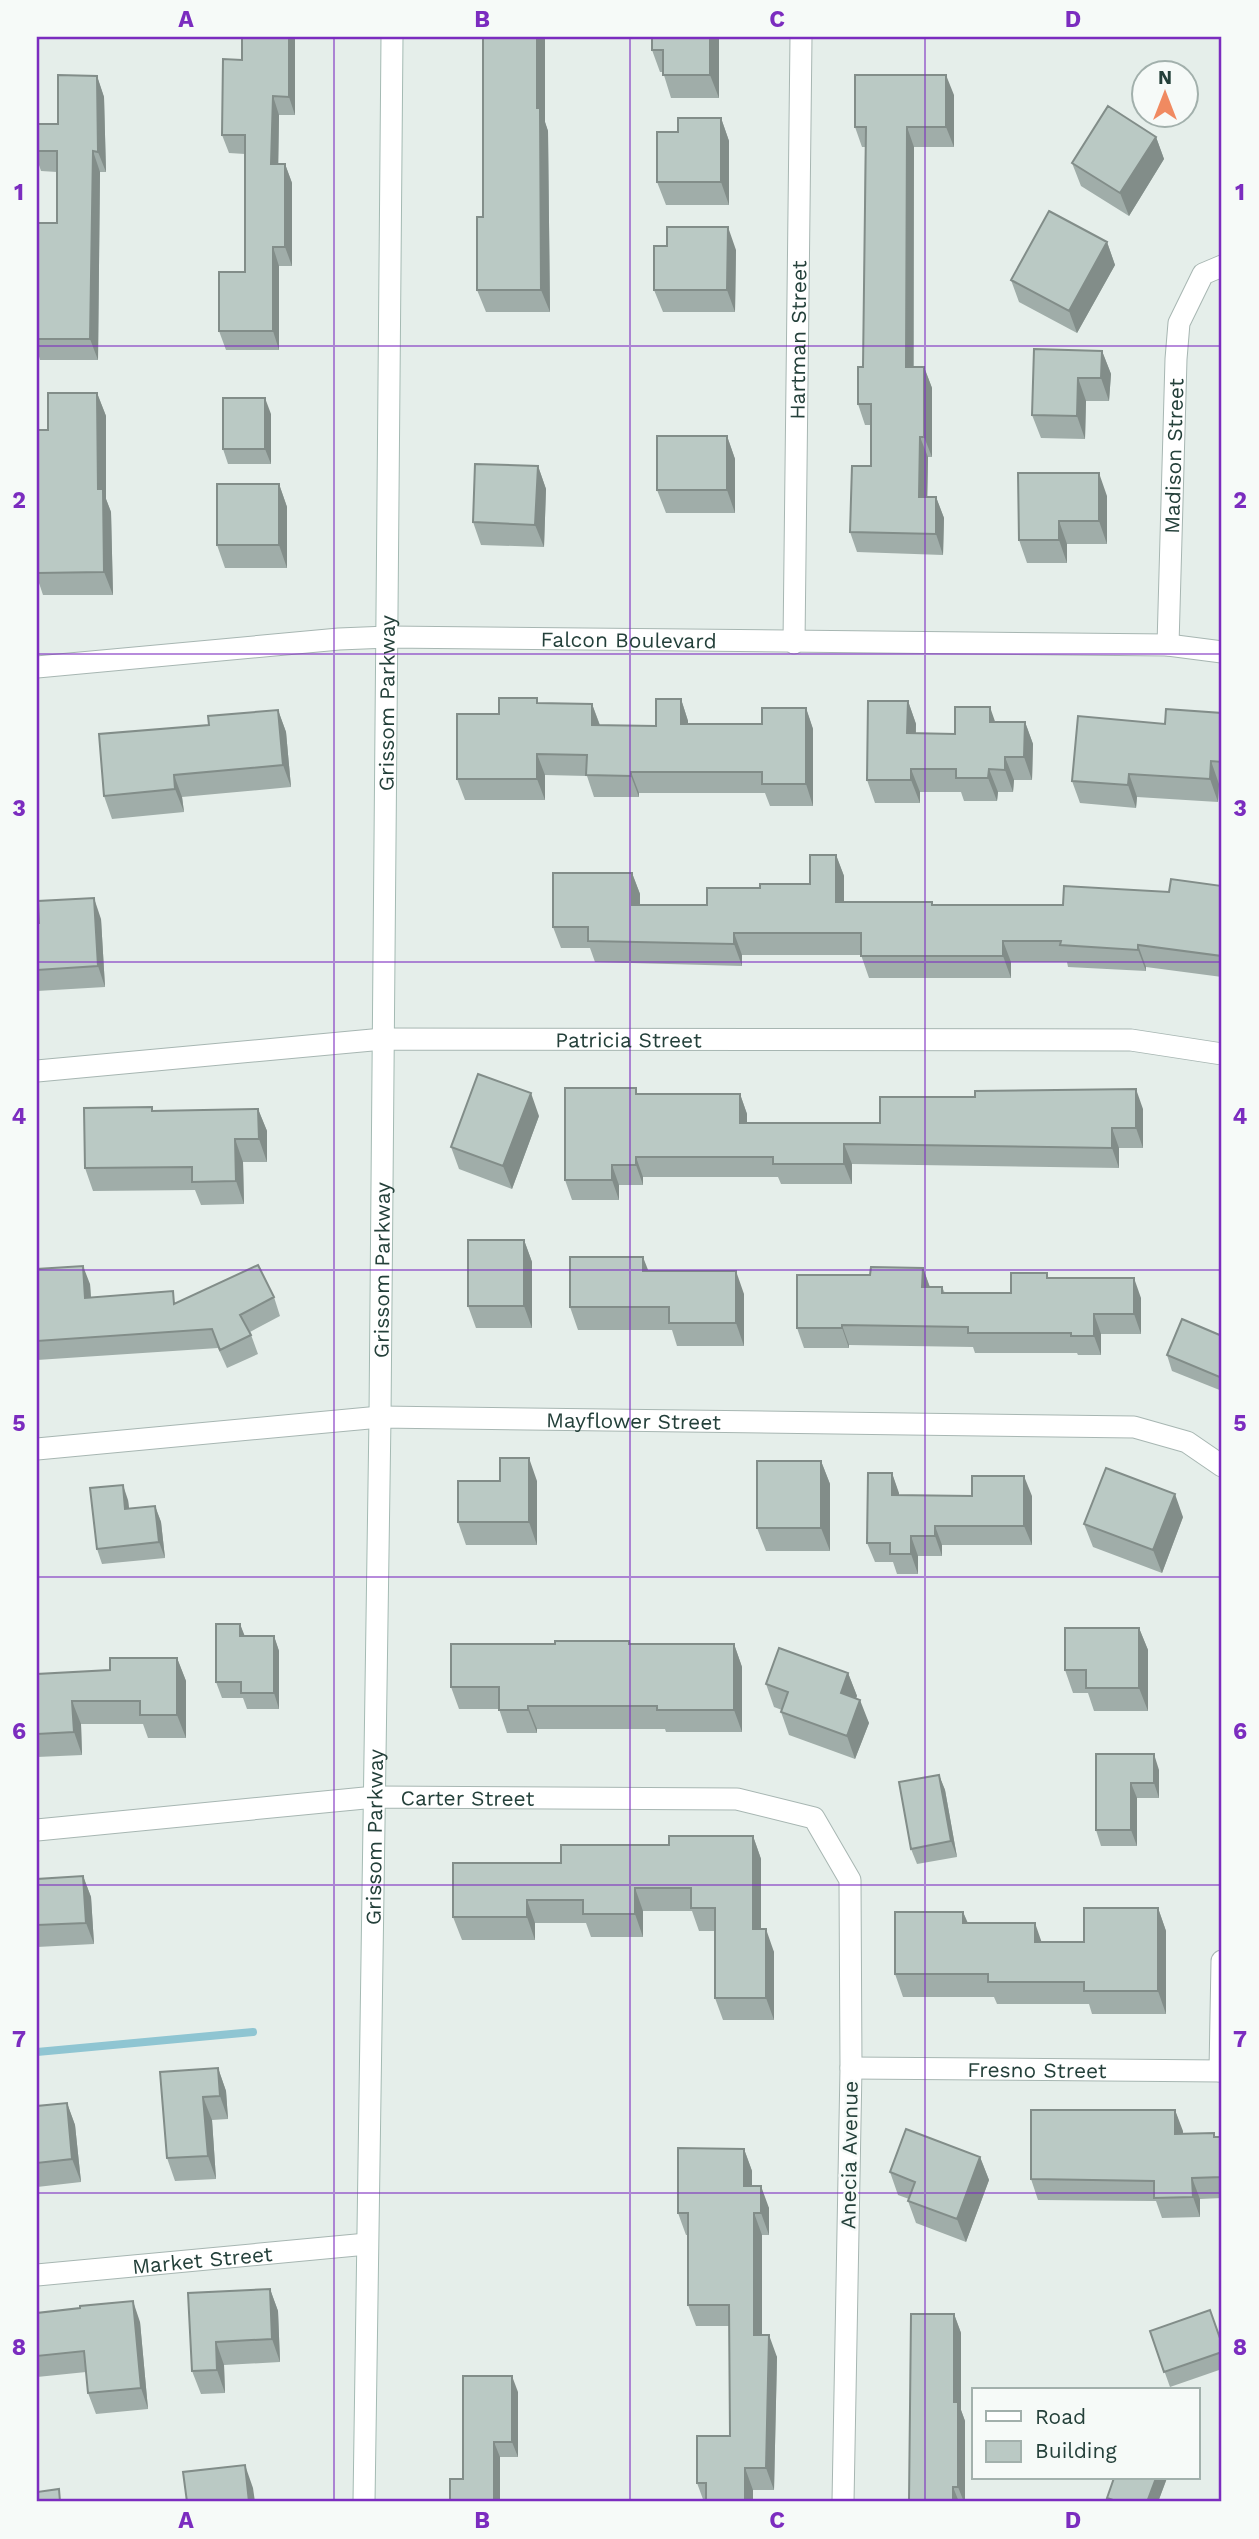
<svg xmlns="http://www.w3.org/2000/svg" width="1259" height="2539" viewBox="0 0 1259 2539" font-family="'Work Sans',sans-serif">
  <rect width="100%" height="100%" fill="#e5eeea"/>
  <g fill="none" stroke-linecap="round" stroke-linejoin="round">
    <path stroke="#8fc5d2" stroke-width="8" d="M37,2052L253,2032"/>
    <g stroke="#a7b6b2" stroke-width="23">
      <g id="street">
        <path id="s1" d="M794,643L801,37"/>
        <path id="s2" d="M1168,645L1176,359L1179,323L1203,274L1222,266"/>
        <path id="s3" d="M37,667L339,639L388,637L1168,645L1222,652"/>
        <path id="s4" d="M37,1071L383,1039L1131,1040L1222,1054"/>
        <path id="s5" d="M37,1449L380,1417L1134,1427L1187,1442L1222,1466"/>
        <path id="s6" d="M37,1830L375,1797L737,1799L814,1818L850,1880L851,2068L843,2502"/>
        <path id="s7" d="M851,2068L1222,2071"/>
        <path d="M1220,2071L1222,1961"/>
        <path id="s8" d="M37,2275L367,2244"/>
      </g>
    </g>
    <g stroke="#a4bab3" stroke-width="23">
      <g id="secondary">
        <path id="s9" d="M364,2502L380,1417L392,37"/>
      </g>
    </g>
    <use href="#street" stroke="#fff" stroke-width="21"/>
    <use href="#secondary" stroke="#fff" stroke-width="21"/>
  </g>
  <path fill="#a0ada9" d="M295,37V115H279L278,164H285L292,183V266H279V350H226L219,331L245,272V154L229,153L222,135L242,60Z
    M545,37V122L548,131L550,312H486L477,290L483,217Z
    M719,37V98H671L663,72H660L652,50Z
    M97,76L104,97L106,172H100L98,360H40L37,349V223H57V172L41,171L37,159V124H58Z
    M954,95V147H914V367H924L932,388V457H928L927,497H936L944,518L943,555L857,552L850,532L871,466V425H865L858,404L863,367L865,147H862L855,127Z
    M721,118L729,141V205H666L657,182L678,132Z
    M1156,137L1164,159L1129,216L1081,186L1072,163Z
    M1107,242L1115,265L1077,333L1019,302L1011,280Z
    M736,250L735,312H663L654,290Z
    M1102,351L1111,374L1109,401H1086L1085,439L1041,438L1032,415Z
    M97,393L106,416V499L111,512L113,595H43L37,577V430H48Z
    M271,414V464H228L223,449Z
    M727,436L735,459V513H666L657,490Z
    M538,466L546,489L544,547L481,545L473,522Z
    M279,484L287,507V568H225L217,545Z
    M1107,496V544H1067V563H1027L1019,540Z
    M681,699L688,721V724H762L806,708L813,729V806H770L765,793H639V797H594L587,776L545,775V800H465L457,779L499,714L539,703L592,704L600,725L656,726Z
    M908,701L916,724V733L955,734L995,722H1025L1033,744L1032,780H1014L1013,792H998L997,801H964L961,792H920V803H875L867,780Z
    M278,710L286,732L291,787L182,797L184,812L112,819L104,796L209,725Z
    M1222,713V784H1219L1218,802L1137,797L1136,808L1080,803L1072,781L1165,724Z
    M836,855L844,876V902L933,905H1063L1222,886V977L1146,967V971L1068,967L1067,962H1011V978H869L861,955H742V966L595,962L590,948H561L553,927L632,873L640,894V905H707L760,888L810,884Z
    M101,919L105,987L37,991V923Z
    M638,1094H740L747,1114V1123H880L1143,1109V1148H1119V1168L852,1164V1184H781L778,1177H643V1185H619V1200H572L565,1180Z
    M258,1109L267,1131V1162H243L244,1204L201,1205L195,1190L93,1191L85,1168L153,1111Z
    M539,1116L512,1189L459,1169L451,1147Z
    M524,1240L532,1262V1328H476L468,1306Z
    M923,1268L930,1287H942L945,1293H1011L1049,1278L1141,1298V1334H1101V1355H1078L1077,1353H975L973,1347L849,1345V1348H804L797,1328L870,1275Z
    M37,1269L90,1284L91,1297L178,1303L274,1297L280,1316L250,1332L258,1354L227,1368L218,1348L37,1360Z
    M648,1271L744,1294V1346H677L672,1330H578L570,1307Z
    M1222,1336V1391L1172,1371L1167,1355Z
    M821,1461L830,1484V1551H766L757,1528Z
    M892,1473L899,1495L1032,1496V1545H942V1556H918V1574H897L893,1562H875L867,1543Z
    M500,1481H537V1545H466L458,1522Z
    M128,1500L129,1509L155,1506L161,1522L165,1558L102,1564L97,1549Z
    M1183,1517L1162,1573L1093,1547L1084,1524Z
    M240,1624L244,1636H274L279,1651V1709H247L243,1698H222L216,1682Z
    M1139,1628L1148,1650V1711H1094L1088,1693H1073L1065,1670Z
    M629,1641L630,1644H734L742,1667V1732H666L665,1729H537V1733H507L499,1709H459L451,1687L555,1644Z
    M177,1658L186,1681V1738H148L143,1724H81L82,1755L37,1757V1674L110,1670Z
    M848,1673L857,1696L856,1698L869,1723L855,1759L789,1735L781,1712L782,1710L774,1707L766,1684Z
    M1096,1754L1159,1770V1798H1137V1846H1101L1096,1830Z
    M939,1775L945,1790L957,1857L917,1864L911,1849Z
    M753,1836L761,1859V1929L774,1952V2020H723L715,1998V1931H699L692,1911H643V1937H591L586,1923H535V1940H462L453,1917L561,1863L669,1845Z
    M83,1876L91,1897L94,1944L37,1947V1879Z
    M1158,1908L1166,1931V2014H1092L1089,2004H997L994,1997H903L895,1974L963,1912L968,1923L1042,1942H1084Z
    M218,2068L226,2091L228,2119L212,2120L216,2179L175,2181L167,2158Z
    M67,2103L75,2125L81,2182L37,2187V2106Z
    M1175,2110L1183,2134L1222,2137V2198L1200,2199V2217L1162,2218L1156,2201L1038,2200L1031,2179Z
    M744,2149L752,2171V2186L769,2208V2235H762V2335L777,2357L774,2490H753V2502H704L697,2483L730,2436L729,2326H696L688,2305V2235H686L678,2213Z
    M980,2157L989,2180L966,2242L916,2223L908,2201L909,2199L898,2195L890,2172Z
    M270,2289L278,2311L280,2362L224,2365L225,2393L201,2394L192,2371L188,2293Z
    M37,2313L140,2322L148,2409L96,2414L88,2393L86,2372L37,2377Z
    M954,2314L961,2333V2410L965,2421V2502H909Z
    M1150,2331L1222,2343V2369L1170,2387Z
    M518,2392V2457H500V2502L463,2479Z
    M1114,2478H1167L1158,2502H1108L1107,2498Z"/>
  <path fill="#828d89" d="M289,37H295V115L289,97Z
    M537,37H545V122L548,131L550,312L541,290L537,108Z
    M710,37H719V98L710,75Z
    M946,75L954,95V147L946,127Z
    M97,76L104,97L106,172L98,152Z
    M273,96L279,115L278,183L271,164Z
    M721,118L729,141V205L721,182Z
    M907,127L914,147L913,388L906,367Z
    M1156,137L1164,159L1129,216L1120,193Z
    M93,151L100,172L98,360L90,339Z
    M285,164L292,183V266L285,247Z
    M728,227L736,250L735,312L727,290Z
    M1107,242L1115,265L1077,333L1069,311Z
    M273,247L279,266V350L273,331Z
    M1102,351L1111,374L1109,401L1101,378Z
    M924,367L932,388V457L924,437Z
    M1078,378L1086,401L1085,439L1077,416Z
    M97,393L106,416V499L111,512L113,595L104,572L98,489Z
    M265,398L271,414V464L265,449Z
    M727,436L735,459V513L727,490Z
    M920,437L928,457L927,517L919,497Z
    M538,466L546,489L544,547L535,525Z
    M1099,473L1107,496V544L1099,521Z
    M279,484L287,507V568L279,545Z
    M936,497L944,518L943,555L936,534Z
    M1059,521L1067,544V563L1059,540Z
    M681,699L688,721V745L681,724Z
    M908,701L916,724L915,756L907,733Z
    M592,704L600,726L592,725Z
    M990,707L998,730L990,722Z
    M806,708L813,729V806L806,784Z
    M278,710L286,732L291,787L283,765Z
    M1025,722L1033,744L1032,780L1024,757Z
    M537,754L545,775V800L537,779Z
    M1005,757L1014,780L1013,792L1005,770Z
    M1211,761L1219,784L1218,802L1210,779Z
    M911,769L920,792V803L911,780Z
    M989,769L998,792L997,801L988,778Z
    M631,772L639,793V797L631,776Z
    M1129,774L1137,797L1136,808L1128,785Z
    M174,775L182,797L184,812L175,789Z
    M37,784L38,789V831L37,827Z
    M836,855L844,876V923L836,902Z
    M632,873L640,894V926L632,905Z
    M94,898L101,919L105,987L98,966Z
    M734,933L742,955V966L734,944Z
    M1003,941L1011,962V978L1003,956Z
    M1138,945L1146,967V971L1138,950Z
    M1136,1089L1143,1109V1148L1136,1128Z
    M531,1093L539,1116L512,1189L503,1166Z
    M740,1094L747,1114V1143L740,1123Z
    M258,1109L267,1131V1162L259,1139Z
    M1112,1128L1119,1148V1168L1112,1148Z
    M235,1139L243,1162L244,1204L236,1181Z
    M844,1144L852,1164V1184L844,1164Z
    M636,1157L643,1177V1185L636,1165Z
    M612,1165L619,1185V1200L612,1180Z
    M524,1240L532,1262V1328L524,1306Z
    M643,1257L652,1280L643,1271Z
    M83,1266L90,1284L92,1316L85,1298Z
    M923,1268L930,1288L922,1287Z
    M736,1271L744,1294V1346L736,1323Z
    M1134,1278L1141,1298V1334L1134,1314Z
    M1094,1314L1101,1334V1355L1094,1336Z
    M842,1325L849,1345V1348L842,1328Z
    M529,1458L537,1481V1545L529,1522Z
    M821,1461L830,1484V1551L821,1528Z
    M892,1473L899,1493V1515L892,1495Z
    M1024,1476L1032,1496V1545L1024,1526Z
    M123,1485L128,1500L131,1524L125,1509Z
    M1175,1494L1183,1517L1162,1573L1153,1550Z
    M155,1506L161,1522L165,1558L159,1542Z
    M935,1526L942,1545V1556L935,1536Z
    M911,1536L918,1556V1574L911,1554Z
    M240,1624L246,1639L240,1636Z
    M1139,1628L1148,1650V1711L1139,1688Z
    M274,1636L279,1651V1709L274,1693Z
    M734,1644L742,1667V1732L734,1710Z
    M177,1658L186,1681V1738L177,1715Z
    M848,1673L857,1696L849,1715L841,1693Z
    M860,1700L869,1723L855,1759L847,1736Z
    M72,1701L81,1724L82,1755L74,1732Z
    M528,1706L537,1729V1733L528,1710Z
    M1154,1754L1159,1770V1798L1154,1783Z
    M939,1775L945,1790L957,1857L951,1841Z
    M1131,1783L1137,1798V1846L1131,1830Z
    M753,1836L761,1859V1952L753,1929Z
    M83,1876L91,1897L94,1944L86,1923Z
    M635,1888L643,1911V1937L635,1914Z
    M527,1900L535,1923V1940L527,1917Z
    M1158,1908L1166,1931V2014L1158,1991Z
    M963,1912L972,1934L963,1923Z
    M1035,1923L1043,1946L1035,1942Z
    M766,1929L774,1952V2020L766,1998Z
    M218,2068L226,2091L228,2119L220,2096Z
    M203,2097L212,2120L216,2179L208,2156Z
    M67,2103L75,2125L81,2182L72,2159Z
    M1175,2110L1183,2131V2155L1175,2134Z
    M744,2149L752,2171V2208L744,2186Z
    M980,2157L989,2180L966,2242L957,2219Z
    M1192,2178L1200,2199V2217L1193,2197Z
    M761,2186L769,2208V2235L761,2213Z
    M754,2213L762,2235V2357L754,2335Z
    M270,2289L278,2311L280,2362L272,2339Z
    M133,2301L140,2322L148,2409L141,2388Z
    M954,2314L961,2333V2410L965,2421V2502H964L958,2487L954,2402Z
    M769,2335L777,2357L774,2490L766,2468Z
    M216,2342L224,2365L225,2393L217,2370Z
    M512,2376L518,2392V2457L512,2442Z
    M494,2442L500,2457V2502H494Z
    M245,2465L253,2488L255,2502H249Z
    M745,2468L753,2490V2502H745Z
    M1156,2478H1167L1158,2502H1147Z
    M953,2487L959,2502H953Z"/>
  <path fill="#bac9c4" stroke="#828d89" stroke-width="2" d="M242,37H289V97L273,96L271,164H285V247H273V331H219V272H245V135H222L223,59L242,60Z
    M483,37H537V108H540L541,290H477V217H483Z
    M652,37H710V75H663V50H652Z
    M58,75L97,76L98,152L93,151L90,339H37V223H57V151H37V124H58Z
    M855,75H946V127H907L906,367H924V437H920L919,497H936V534L850,532L852,466H871V404H858V367H863L866,127H855Z
    M1108,106L1156,137L1120,193L1072,163Z
    M678,118H721V182H657V132H678Z
    M1049,211L1107,242L1069,311L1011,280Z
    M667,227H728L727,290H654V246H667Z
    M1034,349L1102,351L1101,378H1078L1077,416L1032,415Z
    M48,393H97L98,489H103L104,572L37,573V430H48Z
    M223,398H265V449H223Z
    M657,436H727V490H657Z
    M475,464L538,466L535,525L473,522Z
    M1018,473H1099V521H1059V540H1019Z
    M217,484H279V545H217Z
    M499,698H537V703L592,704V725L656,726V699H681V724H762V708H806V784H762V772H631V776L586,775L587,755L537,754V779H457V714H499Z
    M868,701H908L907,733L955,734V707H990V722H1025L1024,757H1005V770L989,769L988,778H956V769H911V780H867Z
    M1166,709L1222,713V762L1211,761L1210,779L1129,774L1128,785L1072,781L1078,716L1165,724Z
    M278,710L283,765L174,775L175,789L104,796L99,734L209,725L208,716Z
    M810,855H836V902H932V905H1063L1064,886L1169,892L1171,879L1222,886V956L1138,945V950L1060,945L1061,941H1003V956H861V933H734V944L588,941V927H553V873H632V905H707V888H760V884H810Z
    M94,898L98,966L37,970V923H39L38,901Z
    M478,1074L531,1093L503,1166L451,1147Z
    M565,1088H636V1094H740V1123H880V1097H975V1091L1136,1089V1128H1112V1148L844,1144V1164H773V1157H636V1165H612V1180H565Z
    M152,1107V1111L258,1109L259,1139H235L236,1181L192,1182V1167L85,1168L84,1108Z
    M468,1240H524V1306H468Z
    M570,1257H643V1271H736V1323H669V1307H570Z
    M258,1265L274,1297L240,1315L251,1335L220,1350L212,1329L37,1341V1269L83,1266L85,1298L173,1291L174,1304Z
    M871,1267L923,1268L922,1287H942V1293H1011V1273H1047V1278H1134V1314H1094V1336H1071V1333H968V1327L842,1325V1328H797V1275H870Z
    M1182,1319L1222,1336V1378L1167,1355Z
    M500,1458H529V1522H458V1481H500Z
    M757,1461H821V1528H757Z
    M1106,1468L1175,1494L1153,1550L1084,1524Z
    M868,1473H892V1495L972,1496V1476H1024V1526H935V1536H911V1554H890V1543H867Z
    M123,1485L125,1509L155,1506L159,1542L97,1549L90,1488Z
    M216,1624H240V1636H274V1693H241V1682H216Z
    M1065,1628H1139V1688H1086V1670H1065Z
    M555,1641H629V1644H734V1710H657V1706H528V1710H499V1687H451V1644H555Z
    M779,1648L848,1673L841,1693L860,1700L847,1736L781,1712L788,1692L766,1684Z
    M110,1658H177V1715H140V1701H72L74,1732L37,1734V1674L110,1670Z
    M1096,1754H1154V1783H1131V1830H1096Z
    M939,1775L951,1841L911,1849L899,1782Z
    M669,1836H753V1929H766V1998H715V1908H691V1888H635V1914H583V1900H527V1917H453V1863H561V1845H669Z
    M83,1876L86,1923L37,1925V1879Z
    M1084,1908H1158V1991H1084V1982H988V1974H895V1912H963V1923H1035V1942H1084Z
    M218,2068L220,2096L203,2097L208,2156L167,2158L160,2072Z
    M67,2103L72,2159L37,2163V2106Z
    M1031,2110H1175V2134L1214,2133V2137H1222V2177L1192,2178L1193,2197L1154,2198V2181L1031,2179Z
    M906,2129L980,2157L957,2219L908,2201L915,2182L890,2172Z
    M678,2148L744,2149V2186H761V2213H754V2335H769L766,2468H745V2502H706V2483H697V2436H730L729,2305H688V2213H678Z
    M270,2289L272,2339L216,2342L217,2370L192,2371L188,2293Z
    M133,2301L141,2388L88,2393L84,2351L37,2356V2313L80,2308V2306Z
    M1210,2310L1222,2344V2352L1164,2372L1150,2331Z
    M911,2314H954V2402H958V2487H953V2502H909Z
    M463,2376H512V2442H494V2502H450V2479H463Z
    M245,2465L249,2502H187L183,2472Z
    M1114,2478H1156L1147,2502H1119L1107,2498Z
    M59,2489L60,2502H37V2492Z"/>
  <path fill="none" stroke="#7b2cbf" stroke-width="2" stroke-opacity="0.55" d="M334,37V2502M630,37V2502M925,37V2502M37,346H1222M37,654H1222M37,962H1222M37,1270H1222M37,1577H1222M37,1885H1222M37,2193H1222"/>
  <g text-anchor="middle" dominant-baseline="central" stroke-width="5" stroke-linejoin="round" paint-order="stroke">
    <g font-size="21" fill="#24403a" stroke="#f6faf8">
      <text stroke="none"><textPath href="#s1" startOffset="303">Hartman Street</textPath></text>
      <text stroke="none"><textPath href="#s2" startOffset="189">Madison Street</textPath></text>
      <text stroke="none"><textPath href="#s3" startOffset="593">Falcon Boulevard</textPath></text>
      <text stroke="none"><textPath href="#s9" startOffset="1799">Grissom Parkway</textPath></text>
      <text stroke="none"><textPath href="#s4" startOffset="593">Patricia Street</textPath></text>
      <text stroke="none"><textPath href="#s9" startOffset="1232">Grissom Parkway</textPath></text>
      <text stroke="none"><textPath href="#s5" startOffset="598">Mayflower Street</textPath></text>
      <text stroke="none"><textPath href="#s6" startOffset="432">Carter Street</textPath></text>
      <text stroke="none"><textPath href="#s9" startOffset="665">Grissom Parkway</textPath></text>
      <text stroke="none"><textPath href="#s7" startOffset="186">Fresno Street</textPath></text>
      <text transform="translate(849 2155) rotate(-89)">Anecia Avenue</text>
      <text stroke="none"><textPath href="#s8" startOffset="166">Market Street</textPath></text>
    </g>
  </g>
  <rect width="1259" height="2539" fill="none" stroke="#f6faf8" stroke-width="77"/>
  <rect x="972" y="2388" width="228" height="91" fill="#f6faf8" stroke="#a2b0ac" stroke-width="2"/>
  <rect x="986" y="2411" width="35" height="10" fill="#ffffff" stroke="#a2b0ac" stroke-width="2"/>
  <text x="1035" y="2424" font-size="21" fill="#24403a">Road</text>
  <rect x="986" y="2441" width="35" height="21" fill="#bac9c4" stroke="#a2b0ac" stroke-width="2"/>
  <text x="1035" y="2458" font-size="21" fill="#24403a">Building</text>
  <g transform="translate(1165 94)"><circle r="33" fill="#f6faf8" stroke="#a2b0ac" stroke-width="2"/>
  <path d="M0-5L12 26L0 18L-12 26Z" fill="#f08a61"/>
  <text y="-10" font-size="19" font-weight="bold" text-anchor="middle" fill="#24403a">N</text>
  </g>
  <rect x="38" y="38" width="1182" height="2462" fill="none" stroke="#7b2cbf" stroke-width="2.5"/>
  <g font-size="23" text-anchor="middle" font-weight="bold" fill="#7b2cbf">
    <text x="186" y="27">A</text>
    <text x="482" y="27">B</text>
    <text x="777" y="27">C</text>
    <text x="1073" y="27">D</text>
    <text x="19" y="200">1</text>
    <text x="1240" y="200">1</text>
    <text x="19" y="508">2</text>
    <text x="1240" y="508">2</text>
    <text x="19" y="816">3</text>
    <text x="1240" y="816">3</text>
    <text x="19" y="1124">4</text>
    <text x="1240" y="1124">4</text>
    <text x="19" y="1431">5</text>
    <text x="1240" y="1431">5</text>
    <text x="19" y="1739">6</text>
    <text x="1240" y="1739">6</text>
    <text x="19" y="2047">7</text>
    <text x="1240" y="2047">7</text>
    <text x="19" y="2355">8</text>
    <text x="1240" y="2355">8</text>
    <text x="186" y="2528">A</text>
    <text x="482" y="2528">B</text>
    <text x="777" y="2528">C</text>
    <text x="1073" y="2528">D</text>
  </g>
</svg>
